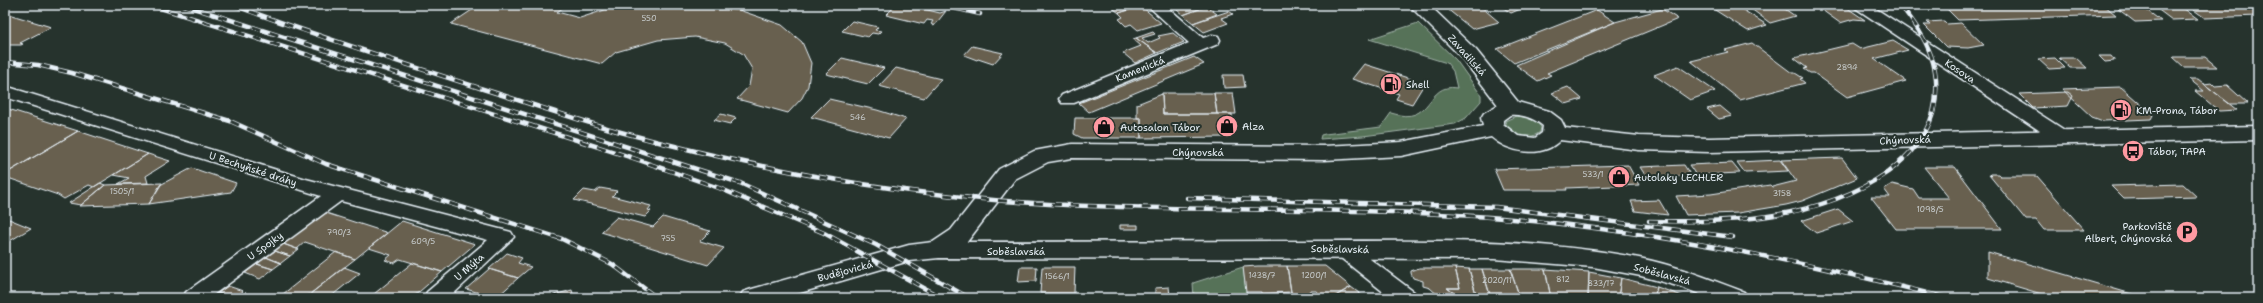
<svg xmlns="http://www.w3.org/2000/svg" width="2263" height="303" viewBox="0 0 2263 303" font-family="'Shantell Sans',sans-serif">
  <rect width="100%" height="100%" fill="#26332d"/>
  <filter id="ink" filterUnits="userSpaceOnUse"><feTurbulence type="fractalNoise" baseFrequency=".025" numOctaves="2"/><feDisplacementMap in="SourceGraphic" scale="8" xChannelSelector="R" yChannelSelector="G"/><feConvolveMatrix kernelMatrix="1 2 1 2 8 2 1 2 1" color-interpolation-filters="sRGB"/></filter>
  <g filter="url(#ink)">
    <path fill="#577258" stroke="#a0b2a8" d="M1418,23L1456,60L1481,95V101L1466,118L1455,124L1363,136L1320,139L1321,135L1325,134L1381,127L1391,113C1434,127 1425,82 1457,88L1453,71L1447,63L1369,39Z
      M1516,116L1532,118L1541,127L1540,132C1530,140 1518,137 1508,130L1505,121Z
      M1243,267L1247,298H1194L1193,283Z"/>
    <path fill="#676150" stroke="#e8f1f8" d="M472,5H567L557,12L580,18L620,5H686L685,7L739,10L782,25L802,42L811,63L808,86L802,98L788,113L737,99L749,86L752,69L743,54L725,43L695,37L658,40L616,52L602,64L451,24L478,6Z
      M896,5H907L940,13L946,11L934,26L931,24L933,21L927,20L924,24L886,15Z
      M1109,5H1141V6L1119,13Z
      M1171,5H1210L1183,15Z
      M1210,5H1218L1209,8L1217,14L1193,23L1183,15Z
      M1450,5H1479L1499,22L1472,29L1446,8L1452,6Z
      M1499,5H1530L1511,13Z
      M1707,5H1735L1767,25L1748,31Z
      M1746,5H1779L1795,16L1770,23Z
      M1815,5H1843L1865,20L1854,19L1840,23Z
      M1943,5H2104L2116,15L1958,20Z
      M2113,5H2140L2161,21L2135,22Z
      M2152,5H2179L2198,19L2172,20Z
      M2187,5H2258V16L2205,18Z
      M1141,6L1161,23L1138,30L1131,24L1126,26L1119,19L1123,17L1119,13Z
      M1662,9L1678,19L1547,73L1551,75L1538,81L1516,65L1615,22Z
      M1597,10L1615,22L1514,63L1497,49Z
      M1229,11L1233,14L1221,18L1228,23L1204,32L1193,23Z
      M5,13L51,27L20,43L23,44L21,45H5Z
      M852,21L878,27L875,30L881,31L878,34L872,33L868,37L842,31Z
      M1944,21L1947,24L1961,23L1984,45L1968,48L1946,47L1924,25H1930L1927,22Z
      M1153,32L1155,34L1142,38L1148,43L1160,38L1158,36L1173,33L1184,42L1157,53L1136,38Z
      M1136,38L1157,53L1135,63L1123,53L1141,46L1133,39Z
      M1893,41L1908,50L1874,59L1906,81L1847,97L1814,73H1810L1804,69L1807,68L1794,58L1852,44L1860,49Z
      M1752,43L1792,73H1795L1803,78L1800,79L1805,83L1740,100L1691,61L1728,52L1725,50Z
      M972,46L1003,53L993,64L978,59L977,60L964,55Z
      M2099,56H2111L2114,60V61L2105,62Z
      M1194,57L1204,64L1089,112L1079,103Z
      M2173,57H2205L2217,67H2184Z
      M842,58L884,68L868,84L826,74Z
      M2055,58L2065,68L2049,69L2038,59Z
      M2059,58H2076L2087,68H2070Z
      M1364,64L1411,79L1409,82L1423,86L1412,104L1396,99L1399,94L1352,79Z
      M1678,66L1715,91L1690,100L1654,75Z
      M896,68L941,79L924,98L879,86Z
      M1223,75H1243L1245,87L1224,88Z
      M2189,79H2198L2237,110L2219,111L2195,91H2204Z
      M2212,83L2215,86L2227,85L2248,104H2230L2204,84Z
      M1568,87L1582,99L1566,104L1552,93Z
      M2121,87L2153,115L2151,119L2103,121L2092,117L2062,89Z
      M2068,92L2073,96L2068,106L2033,108L2019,94Z
      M1214,93L1217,114H1163L1162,93Z
      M1214,93H1233L1236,114H1217Z
      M1162,94L1163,114H1232L1233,133L1227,137L1141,138V118H1137V104Z
      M829,99L877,110L906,119L889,138L811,117Z
      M1720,106L1732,116L1719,119L1707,109Z
      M5,108L78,131L5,174Z
      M721,114L736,118L730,124L714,120Z
      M1075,118H1141V138H1082L1074,134Z
      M78,131L148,154L94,187L89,185L64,199L58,195L5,177V174Z
      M148,154L170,161L146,176L148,183L118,184L129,178L114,175Z
      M1842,158L1857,178L1802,201L1786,205L1738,213L1686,215L1676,196L1711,194L1770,185L1772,187L1796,181L1781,160Z
      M1780,160L1788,171L1745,173L1737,162Z
      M1732,163L1740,173L1696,175L1689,165Z
      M1628,165L1639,185L1566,188L1567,190H1503L1494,169Z
      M1684,165L1691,176L1647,178L1640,167Z
      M1924,167H1955L2002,229H1896L1871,197H1890L1884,189L1892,184L1913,189L1919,198H1949Z
      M192,168L236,183L231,192L149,204L160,185Z
      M1990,174H1998L2000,176H2037L2084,230H2044L2036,220H2026L1989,175L1992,176Z
      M100,183L105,185L81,205L69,203Z
      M162,183L149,204L80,206L105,185Z
      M2183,184L2197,197L2124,199L2111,186Z
      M600,188L617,191L612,196L651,206L648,210L651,211L645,217L574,200L584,190L595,192Z
      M1659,200L1668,215L1635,211L1631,201Z
      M1838,209L1853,221L1816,233L1801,221Z
      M323,212L385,232L387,233L355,259L305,242L297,249L281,243Z
      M617,217L653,227L663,217L710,231L700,241L724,248L708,265L601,232Z
      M9,219L31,228L5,244V221Z
      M402,221L475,244L442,272L400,259L394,263L385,260L391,255L369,248Z
      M1120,225H1138V229H1120Z
      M283,244L297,249H299L290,256L275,251Z
      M275,251L290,256L281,263L266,257Z
      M336,252L355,259L305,298H278Z
      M1988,252L2142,297V298H2055L1988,278Z
      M507,253L522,258L518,263L531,267L518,278L489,269Z
      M266,257L281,263L273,269L257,264Z
      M412,263L442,272L412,298H369Z
      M257,264L273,269L260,279L245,273Z
      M1258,266H1287L1291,292L1262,294V292H1246L1243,267Z
      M1287,266H1325L1351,287L1332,298H1325L1316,291H1309L1311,298H1292Z
      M344,267L360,273L329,298H305Z
      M1020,267H1037L1036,281L1018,282Z
      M1042,267H1075L1074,293H1040Z
      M1419,268H1455L1460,288H1447L1459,297L1441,298L1430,288L1423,286V281L1413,278L1411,273V271Z
      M1455,268L1469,269L1476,294L1465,293L1459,297L1447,288H1460Z
      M489,269L518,278L496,298L466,289Z
      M1469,269H1482L1490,295L1476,294Z
      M1482,269H1510L1519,295H1490Z
      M1510,269H1545L1551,298H1545L1544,296L1520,298Z
      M1545,269L1589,272L1588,298L1556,296L1557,298H1551Z
      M1589,272L1621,278L1618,298H1588Z
      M1621,278L1657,287L1654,298H1618Z
      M228,286L243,291L235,298L218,293Z
      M1169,287L1170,296L1155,297V288Z
      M1351,287L1363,296L1370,298H1332Z
      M1657,287L1688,298H1654Z
      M572,290L574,298H550V296Z
      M218,293L231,298H212Z
      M1465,293H1469L1476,298H1457Z"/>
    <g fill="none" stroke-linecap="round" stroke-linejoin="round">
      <g stroke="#e8f1f8" stroke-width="3">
        <path id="minor" d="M1147,5H1165L1203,38L1212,35L1218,36L1220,40L1218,44L1074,103H1062L1059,99L1062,95L1189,43Z
          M1851,5H1870L2069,133L2071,137L2069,141L2062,143L2055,141Z
          M5,86L306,179L511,232L514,237L449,298H424L427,292L488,240L341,201L209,298H183L186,292L321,196L5,97Z
          M1343,242L1350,244L1414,292L1417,298H1391L1336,254L1333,249L1336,244Z"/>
      </g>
      <g stroke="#e8f1f8" stroke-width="3">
        <path id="secondary" d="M1409,5H1429L1476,50L1518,102L1549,111L1561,120L1565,128L1639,136L1709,138L2258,126V140L1709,152L1639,150L1560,140C1543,159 1509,153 1491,137L1401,156L1324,160L1072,158L1048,162L1015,179L967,242C1084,242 1201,241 1318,241C1425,241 1533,237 1639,258C1675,265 1710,279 1744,292L1748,298H1710L1681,287L1641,276L1593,267L1494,259L939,258L909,261L783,298H739L743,292L752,289L909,245L933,242L951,230L999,169L1034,151L1072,144L1324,146L1401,142L1483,126L1481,118L1484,113L1498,105L1462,58ZM1510,115C1521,114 1534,118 1543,126L1542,133L1535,138L1518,136L1503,124V120Z"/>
      </g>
      <use href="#minor" fill="#26332d" fill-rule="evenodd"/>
      <use href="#secondary" fill="#26332d" fill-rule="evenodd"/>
      <g stroke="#e8f1f8" stroke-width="4.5">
        <path id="rail" d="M151,5L630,157L719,188L824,233L942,298
          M184,5L740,183L876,245L969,298
          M233,5C316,36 399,62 483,89C528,103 572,118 617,131C730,162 846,185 962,197C1151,217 1343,202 1533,221C1672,235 1811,263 1947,298
          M941,5L980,14
          M5,62L38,65L72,73L230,121L326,164L562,239L612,264L657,298
          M1187,198L1496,207L1733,237
          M1649,221C1730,223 1819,220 1888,172C1908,157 1926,137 1933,113C1944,70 1927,37 1900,5"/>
      </g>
      <use href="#rail" stroke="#26332d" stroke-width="3" stroke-dasharray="9" stroke-linecap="butt"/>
    </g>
  </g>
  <defs>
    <g id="fuel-disc" transform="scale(1.15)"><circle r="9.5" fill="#ff9aa2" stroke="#26332d"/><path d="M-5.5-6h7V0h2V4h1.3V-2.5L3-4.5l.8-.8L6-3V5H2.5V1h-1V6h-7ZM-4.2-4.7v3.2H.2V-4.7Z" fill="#111"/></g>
    <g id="shop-disc" transform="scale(1.15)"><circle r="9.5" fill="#ff9aa2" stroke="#26332d"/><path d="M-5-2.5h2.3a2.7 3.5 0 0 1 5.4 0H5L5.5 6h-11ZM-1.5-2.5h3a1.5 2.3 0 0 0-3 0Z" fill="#111"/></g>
    <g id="bus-disc" transform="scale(1.15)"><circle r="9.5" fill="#ff9aa2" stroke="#26332d"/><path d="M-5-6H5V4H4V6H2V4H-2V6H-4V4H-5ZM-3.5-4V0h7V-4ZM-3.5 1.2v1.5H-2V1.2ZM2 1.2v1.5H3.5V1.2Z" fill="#111"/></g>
    <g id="parking-disc" transform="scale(1.15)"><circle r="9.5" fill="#ff9aa2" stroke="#26332d"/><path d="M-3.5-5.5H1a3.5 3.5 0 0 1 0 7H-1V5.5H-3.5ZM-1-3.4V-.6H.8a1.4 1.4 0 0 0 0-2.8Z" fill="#111"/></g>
  </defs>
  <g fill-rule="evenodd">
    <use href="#fuel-disc" x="1391" y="84"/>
    <use href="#fuel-disc" x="2121" y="110"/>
    <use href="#shop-disc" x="1227" y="126"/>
    <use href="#shop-disc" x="1104" y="127"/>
    <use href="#bus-disc" x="2133" y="151"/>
    <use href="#shop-disc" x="1619" y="177"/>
    <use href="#parking-disc" x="2187" y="232"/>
  </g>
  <g text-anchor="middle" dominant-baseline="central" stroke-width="4" stroke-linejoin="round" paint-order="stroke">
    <g font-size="8" fill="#c8cdce">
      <text x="649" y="18">550</text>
      <text x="1847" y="67">2894</text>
      <text x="858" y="117">546</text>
      <text x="1593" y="174">533/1</text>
      <text x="122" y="191">1505/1</text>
      <text x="1782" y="193">3158</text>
      <text x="1930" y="209">1098/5</text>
      <text x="339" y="232">790/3</text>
      <text x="668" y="238">755</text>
      <text x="423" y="241">609/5</text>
      <text x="1262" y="275">1438/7</text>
      <text x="1314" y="275">1200/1</text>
      <text x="1057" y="276">1566/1</text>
      <text x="1563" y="279">812</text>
      <text x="1497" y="280">2020/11</text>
      <text x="1601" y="283">833/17</text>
    </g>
    <g font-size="10" fill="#e8f1f8" stroke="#26332d">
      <text transform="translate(1467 55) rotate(48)">Zavadilská</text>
      <text transform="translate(1140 69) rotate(-22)">Kamenická</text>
      <text transform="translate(1960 71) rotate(34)">Kosova</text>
      <text transform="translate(1905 140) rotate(-2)">Chýnovská</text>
      <text x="1198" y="152">Chýnovská</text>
      <text transform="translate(253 169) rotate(18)">U Bechyňské dráhy</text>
      <text transform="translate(265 246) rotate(-36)">U Spojky</text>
      <text transform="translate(1340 249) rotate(1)">Soběslavská</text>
      <text x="1016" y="251">Soběslavská</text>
      <text transform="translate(469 267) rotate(-41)">U Mýta</text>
      <text transform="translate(845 271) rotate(-15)">Budějovická</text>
      <text transform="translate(1662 274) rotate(15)">Soběslavská</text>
    </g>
    <g font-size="10" fill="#e8f1f8" stroke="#26332d" text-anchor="start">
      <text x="1406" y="84">Shell</text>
      <text x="2136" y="110">KM-Prona, Tábor</text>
      <text x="1242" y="126">Alza</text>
      <text x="1120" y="127">Autosalon Tábor</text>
      <text x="2148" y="151">Tábor, TAPA</text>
      <text x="1634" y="177">Autolaky LECHLER</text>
      <text x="2172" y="226" text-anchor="end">Parkoviště<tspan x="2172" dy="12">Albert, Chýnovská</tspan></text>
    </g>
  </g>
  <rect width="2263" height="303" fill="none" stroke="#26332d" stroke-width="20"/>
  <rect x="10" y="10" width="2243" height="283" fill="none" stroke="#e8f1f8" stroke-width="1.5" filter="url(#ink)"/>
</svg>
